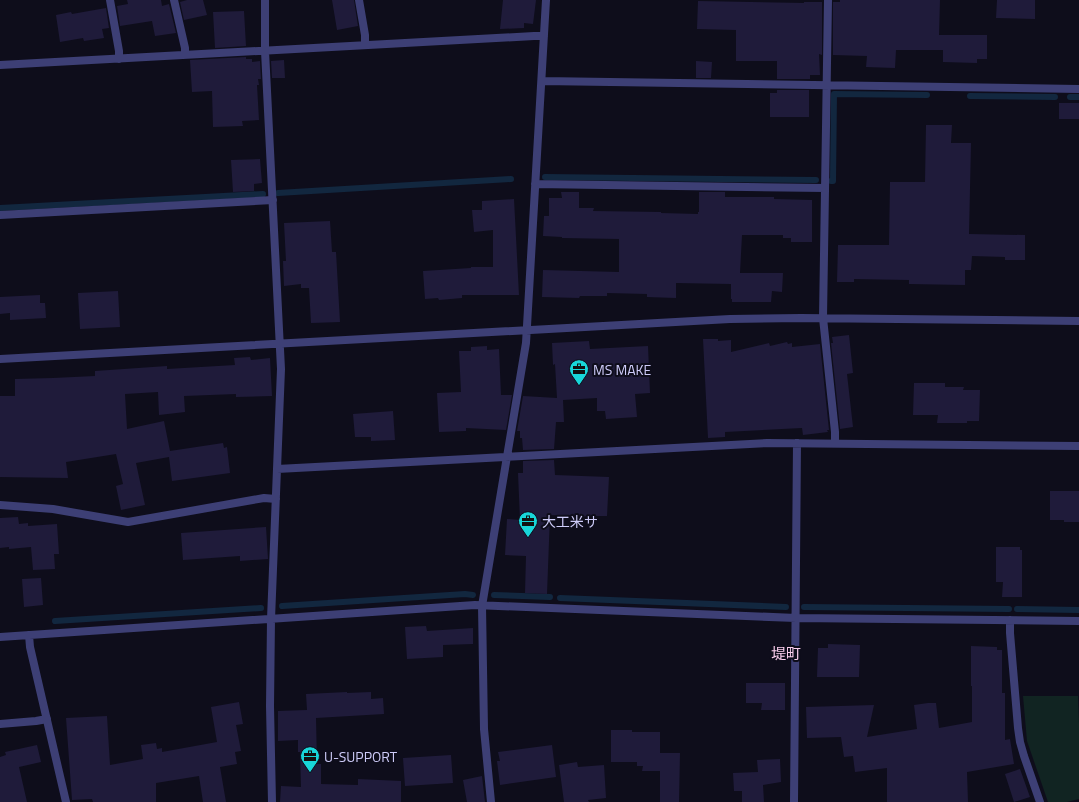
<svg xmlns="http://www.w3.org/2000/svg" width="1079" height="802" viewBox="0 0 1079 802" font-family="'Titillium Web','Noto Sans JP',sans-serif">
  <rect width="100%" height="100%" fill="#0e0d1b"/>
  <path fill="#112422" d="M1023,696H1078L1079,723V799L1067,802H1048L1027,741Z"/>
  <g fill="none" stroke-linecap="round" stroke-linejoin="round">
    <path stroke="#12273f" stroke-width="6" d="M970,96L1055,97
      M1070,97H1079
      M545,177L816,180
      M831,181H833L834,94L927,95
      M278,193L511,179
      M0,208L263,194
      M494,595L550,597
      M560,598L786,607
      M282,606L465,594L473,595
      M804,607L1009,609
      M1017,609L1079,610
      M55,621L261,608"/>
  </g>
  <path fill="#1f1b3a" d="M127,0H161L162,6L169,4L176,33L155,36L152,21L120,26L117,6L128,4Z
    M187,0H203L207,15L184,20L180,2Z
    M332,0H354L358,26L337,30Z
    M503,0H536L533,24L524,23V28L500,29Z
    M840,0H940L939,35H987V59H977V63L943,62V50H896L895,68L866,67L867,56L833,55V2H840Z
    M997,0H1035V19L996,18Z
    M698,1L804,3V2H822V55L819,54L820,75H810V79H777V61H736V30L697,29Z
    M106,8L109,28L102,29L104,38L84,41L83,38L60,42L56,15L71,12L72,14Z
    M244,11L246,46L215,48L213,12Z
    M246,57V59H252V62L260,61L261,79H258L259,85H257L259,120L242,121L243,126L213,127L212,91L192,92L190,60Z
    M284,60L285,78H272L271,61Z
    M696,61L712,62L711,78H696Z
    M777,90H809V117H770V93H777Z
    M1059,103H1079V119H1059Z
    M926,125H952L951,143H971L969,234L1025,235V260H1005V257L972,256L971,270H965V285L909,284V280L854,279V282H837L838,245H889L890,182H925Z
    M260,159L262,183L254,184V191L233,192L231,160Z
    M561,192H579V208H594L593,211L661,212V213L698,214V212H699V192H725V197H774V199L812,200V242H791V238H783V235H742L740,273H783L782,292L772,291L771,302H732V299H731V284L676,283V298L647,297V294L607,293V296H580L579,298L542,297L543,270L619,272V239L562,238V237L543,236L544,216H549V198H562Z
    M514,199L519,295H462V298L439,300L438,298L425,299L423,271L471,268V267H493V230L474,232L472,210H482V201Z
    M330,221L332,252H336L340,322L311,323L309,288H301V284L284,286L283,261H286L284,223Z
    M118,291L120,327L80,329L78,293Z
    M40,295V303H45L46,318L10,320V313L0,314V297Z
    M849,335L853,373L847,374L853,427L840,429L831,343H833L832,337Z
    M703,339H718V341L731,340V352L769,343L770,346L787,342L788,344L792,343V347L820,344L829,430H827L828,432L803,435L802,428L725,432V437L708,438Z
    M589,341L590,349L648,346L650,393L635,394L637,417L606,419L605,411H597V398L563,400L564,422H556L554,449L523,450L522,438H520V431H517L523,396L557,398L555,364L553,365L552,343Z
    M487,346V350L499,349L501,395H512L506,430L466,428V431L439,432L437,393L461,392L459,351H471V347Z
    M250,357L251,360L270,358L272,396L236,397V394L184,396L185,412L159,415L158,392L125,394L127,429L164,421L170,451L223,443L224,448L227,447L230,473L172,481L169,457L136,463L145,505L121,510L116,486L123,484L116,454L66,462L68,478L0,477V396H15V379L53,378L95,376V371L167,366V369L235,365L234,358Z
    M914,383H945V387H964L963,390H980L979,421H967V423H937L938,415H913Z
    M393,411L395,440L371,441V437H355L353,414Z
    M554,460L555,475L609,477L607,516H596V517L550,515L547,594L525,593L526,556L505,555L507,519L520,520L518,473H523V461Z
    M1050,491H1079V522H1064V520H1050Z
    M18,517L19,524L28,523V526L57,524L59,554H54L55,569L33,570L31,547L9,549V547L0,548V518Z
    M266,527L268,559L240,561V556L183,560L181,533Z
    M996,547H1020V550H1022V597H1002L1003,582H996Z
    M41,578L43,605L24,607L22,579Z
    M426,626L427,631L473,628V644L443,645V657L407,659L405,627Z
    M828,644L860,645L859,677H817L818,648H828Z
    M971,646L997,647V650H1002V693H1005V740L1010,739L1014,764L967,772L968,802H887V768L855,772L853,756L844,757L841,737L807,738L806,707L874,705L867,737L917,729L914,705L928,703H936L939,728L972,722V686H971Z
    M746,683H785V710H761L762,703H746Z
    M347,692V693L371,692V699L383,698L384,714L316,718L317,764H321V784L358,785V779L401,781V802H280L281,786L301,787L300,752H298V740L278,741V711L307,710L306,694Z
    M239,702L243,724L236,725L241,751L235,752L237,764L220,767L226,802H203L199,776L156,783V802H93L92,799L72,800L66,718L107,716L110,765L143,759L141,745L156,743L157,749L162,748V752L217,742L211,707Z
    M611,730H632V732H660V753H680L679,802H660V771H642L643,766H637V762H611Z
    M37,745L41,762L19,767L27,802H0V757L6,755L5,752Z
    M552,745L556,777L500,785L497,761H500L498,752Z
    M451,755L453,783L405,786L403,758Z
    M780,759L781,782L763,785L764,802H742V791H734L733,773L758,772L757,760Z
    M577,762L578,767L604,765L606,798L588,800L589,802H564L559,765Z
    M1020,769L1030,797L1014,802L1005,774Z
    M482,776L485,802H467L463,780Z"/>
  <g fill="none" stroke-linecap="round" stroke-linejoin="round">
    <path stroke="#3d3f75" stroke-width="8" d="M110,0L119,51V59
      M174,0L185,48V55
      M265,0V51L281,369L271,619L270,706L272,802
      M359,0L365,35V45
      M828,0L823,318L835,432V443
      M0,65L534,36H544
      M542,81L1079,89
      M535,184L825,188
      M0,215L273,200
      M0,359L730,319L801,318L1079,321
      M277,469L767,443L1079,446
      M0,505L53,509L128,522L264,498L276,499
      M1010,620V633L1018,728L1020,742L1024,756L1040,802
      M29,635L30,647L66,802
      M0,637L475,605L796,618L1079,621
      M0,724L36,721L47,719
      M491,802L484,729L482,606L526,343L546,0
      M794,802L797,443"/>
  </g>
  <defs>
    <g id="office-pin" transform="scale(1)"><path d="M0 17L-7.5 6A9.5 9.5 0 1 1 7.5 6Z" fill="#18d6d9" stroke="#0e0d1b"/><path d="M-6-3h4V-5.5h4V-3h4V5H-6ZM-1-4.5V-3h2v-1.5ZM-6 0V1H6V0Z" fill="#111"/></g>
  </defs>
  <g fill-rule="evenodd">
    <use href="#office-pin" x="579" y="369"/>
    <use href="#office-pin" x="528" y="521"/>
    <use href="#office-pin" x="310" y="756"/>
  </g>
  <g text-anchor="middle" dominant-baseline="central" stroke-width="4" stroke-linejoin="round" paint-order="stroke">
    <g font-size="14" fill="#ceccf9" stroke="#0e0d1b" text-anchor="start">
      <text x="593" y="369">MS MAKE</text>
      <text x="542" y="521">大工米サ</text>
      <text x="324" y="756">U-SUPPORT</text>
    </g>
    <g font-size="15" fill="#faceed" stroke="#0e0d1b">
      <text x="786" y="653">堤町</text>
    </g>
  </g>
</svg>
